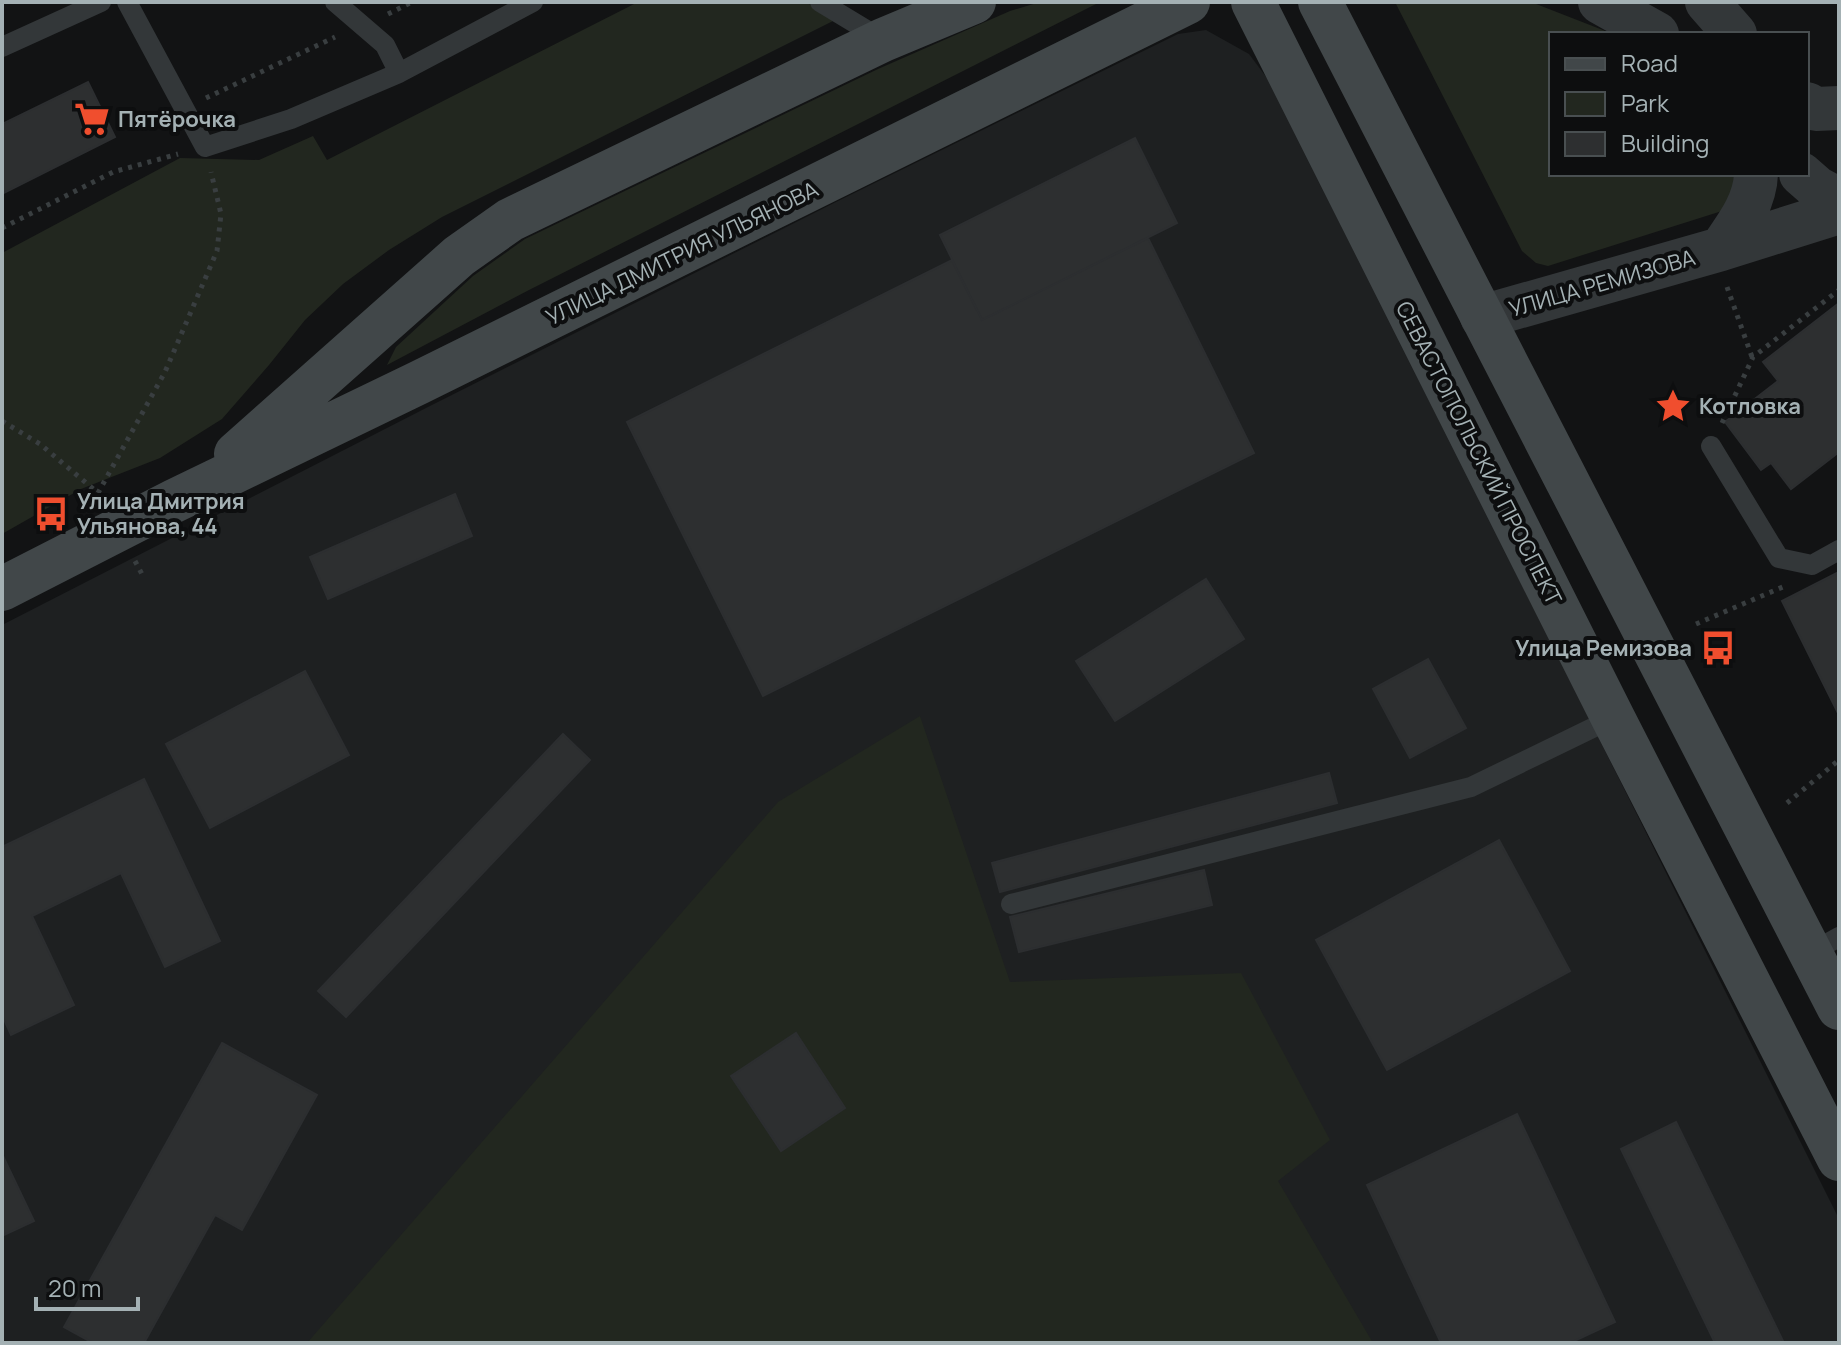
<svg xmlns="http://www.w3.org/2000/svg" width="1841" height="1345" viewBox="0 0 1841 1345" font-family="Manrope,sans-serif">
  <rect width="100%" height="100%" fill="#121314"/>
  <path fill="#1e2021" d="M1206,30L1249,54L1273,86L1839,1219V1343H2V625L426,408L838,201L1178,34Z"/>
  <path fill="#22271f" d="M638,2H806L835,20L442,217L389,250L343,284L305,320L269,365L222,419L160,458L81,489L2,534V253L180,158L259,160L313,136L327,160Z
    M1040,2H1100L529,290L387,365L396,347L473,276L525,239L878,69L1010,11Z
    M1395,2H1531L1613,34H1551V174H1744L1722,211L1548,266L1536,263L1522,251Z
    M920,716L1010,982L1241,973L1330,1140L1278,1181L1373,1343H307L778,802Z"/>
  <path fill="#2d2f30" stroke="#2c2e30" stroke-width="2" d="M88,82L115,137L2,194V124Z
    M1135,138L1177,223L982,320L940,235Z
    M1148,238L1254,453L763,696L627,422L952,260L982,320Z
    M1839,303V452L1791,489L1771,463L1761,470L1725,422L1778,381L1763,362Z
    M455,494L472,536L328,599L310,557Z
    M1839,572V715L1782,601Z
    M1206,579L1244,639L1115,721L1076,661Z
    M1428,659L1466,728L1410,758L1373,689Z
    M305,671L349,755L210,828L166,744Z
    M563,734L590,760L346,1017L318,991Z
    M1329,773L1337,803L1000,892L992,863Z
    M144,779L220,941L165,967L121,873L32,916L74,1005L11,1035L2,1015V847Z
    M1499,840L1570,971L1387,1070L1316,940Z
    M1204,870L1212,905L1019,952L1010,917Z
    M796,1033L845,1108L781,1151L731,1076Z
    M222,1043L317,1095L242,1230L215,1215L144,1343H93L64,1327Z
    M1517,1114L1615,1322L1570,1343H1441L1367,1185Z
    M1676,1122L1784,1343H1715L1621,1149Z
    M2,1154L34,1221L2,1236Z"/>
  <g fill="none" stroke-linecap="round" stroke-linejoin="round">
    <path stroke="#393e40" stroke-width="5" stroke-dasharray="4 6" stroke-linecap="butt" d="M388,14L412,2
      M206,98L335,37
      M2,228L113,172L178,154
      M1727,287L1752,357
      M2,421L40,444L98,493L165,372L217,251L221,214L211,172
      M1722,423L1753,357L1839,290
      M135,561L143,576
      M1696,624L1785,586
      M1787,803L1839,760"/>
    <path stroke="#333739" stroke-width="20" d="M127,2L205,147L291,119L399,73L533,2
      M335,2L385,45L399,73
      M820,2L883,40
      M2,47L101,2
      M1711,446L1779,558L1812,565L1839,550
      M1011,904L1471,787L1613,718
      M1810,953L1839,937"/>
    <path stroke="#333739" stroke-width="44" d="M1600,2L1657,34
      M1707,2L1735,34
      M1807,104L1816,109L1839,108
      M1801,174L1817,188L1839,200
      M1721,249C1737,226 1755,203 1756,174
      M1482,317L1721,249L1839,212"/>
    <path stroke="#414749" stroke-width="44" d="M1253,2L1613,718L1839,1159
      M1320,2L1839,1008
      M236,454L459,256L510,220L883,40L974,2
      M2,589L174,501L418,383L1188,2"/>
  </g>
  <defs>
    <g id="supermarket-bare" transform="scale(2.76)"><path d="M-6-5.5h2.5l.6 2H6L4.5 2H-2.5L-4.4-4H-6ZM-1.5 3.2a1.3 1.3 0 1 0 .1 0ZM3 3.2a1.3 1.3 0 1 0 .1 0Z" fill="#f04e2e" stroke="#0d0e0f" stroke-width="2.5" paint-order="stroke"/></g>
    <g id="sight-bare" transform="scale(2.76)"><path d="M0-6L1.8-2.2L6-1.7L2.9 1.2L3.7 5.4L0 3.3L-3.7 5.4L-2.9 1.2L-6-1.7L-1.8-2.2Z" fill="#f04e2e" stroke="#0d0e0f" stroke-width="2.5" paint-order="stroke"/></g>
    <g id="bus-bare" transform="scale(2.76)"><path d="M-5-6H5V4H4V6H2V4H-2V6H-4V4H-5ZM-3.5-4V0h7V-4ZM-3.5 1.2v1.5H-2V1.2ZM2 1.2v1.5H3.5V1.2Z" fill="#f04e2e" stroke="#0d0e0f" stroke-width="2.5" paint-order="stroke"/></g>
  </defs>
  <g fill-rule="evenodd">
    <use href="#supermarket-bare" x="92" y="119"/>
    <use href="#sight-bare" x="1673" y="406"/>
    <use href="#bus-bare" x="51" y="514"/>
    <use href="#bus-bare" x="1718" y="648"/>
  </g>
  <g text-anchor="middle" dominant-baseline="central" stroke-width="8" stroke-linejoin="round" paint-order="stroke">
    <g font-size="22" font-weight="bold" fill="#a4b1b4" stroke="#0d0e0f" text-anchor="start">
      <text x="118" y="119">Пятёрочка</text>
      <text x="1699" y="406">Котловка</text>
      <text x="77" y="501">Улица Дмитрия<tspan x="77" dy="25">Ульянова, 44</tspan></text>
      <text x="1692" y="648" text-anchor="end">Улица Ремизова</text>
    </g>
    <g font-size="22" fill="#a4b1b4" stroke="#0d0e0f">
      <text transform="translate(682 253) rotate(-26)">УЛИЦА ДМИТРИЯ УЛЬЯНОВА</text>
      <text transform="translate(1602 283) rotate(-16)">УЛИЦА РЕМИЗОВА</text>
      <text transform="translate(1479 453) rotate(63)">СЕВАСТОПОЛЬСКИЙ ПРОСПЕКТ</text>
    </g>
  </g>
  <rect width="1841" height="1345" fill="none" stroke="#a4b1b4" stroke-width="8"/>
  <rect x="1549" y="32" width="260" height="144" fill="#0d0e0f" stroke="#494f51" stroke-width="2"/>
  <rect x="1565" y="58" width="40" height="12" fill="#414749" stroke="#494f51" stroke-width="2"/>
  <text x="1621" y="72" font-size="24" fill="#a4b1b4">Road</text>
  <rect x="1565" y="92" width="40" height="24" fill="#22271f" stroke="#494f51" stroke-width="2"/>
  <text x="1621" y="112" font-size="24" fill="#a4b1b4">Park</text>
  <rect x="1565" y="132" width="40" height="24" fill="#2d2f30" stroke="#494f51" stroke-width="2"/>
  <text x="1621" y="152" font-size="24" fill="#a4b1b4">Building</text>
  <path d="M36 1297v12h102v-12" fill="none" stroke="#a4b1b4" stroke-width="4"/>
  <text x="48" y="1297" font-size="24" fill="#a4b1b4" stroke="#0d0e0f" stroke-width="6" paint-order="stroke">20 m</text>
</svg>
